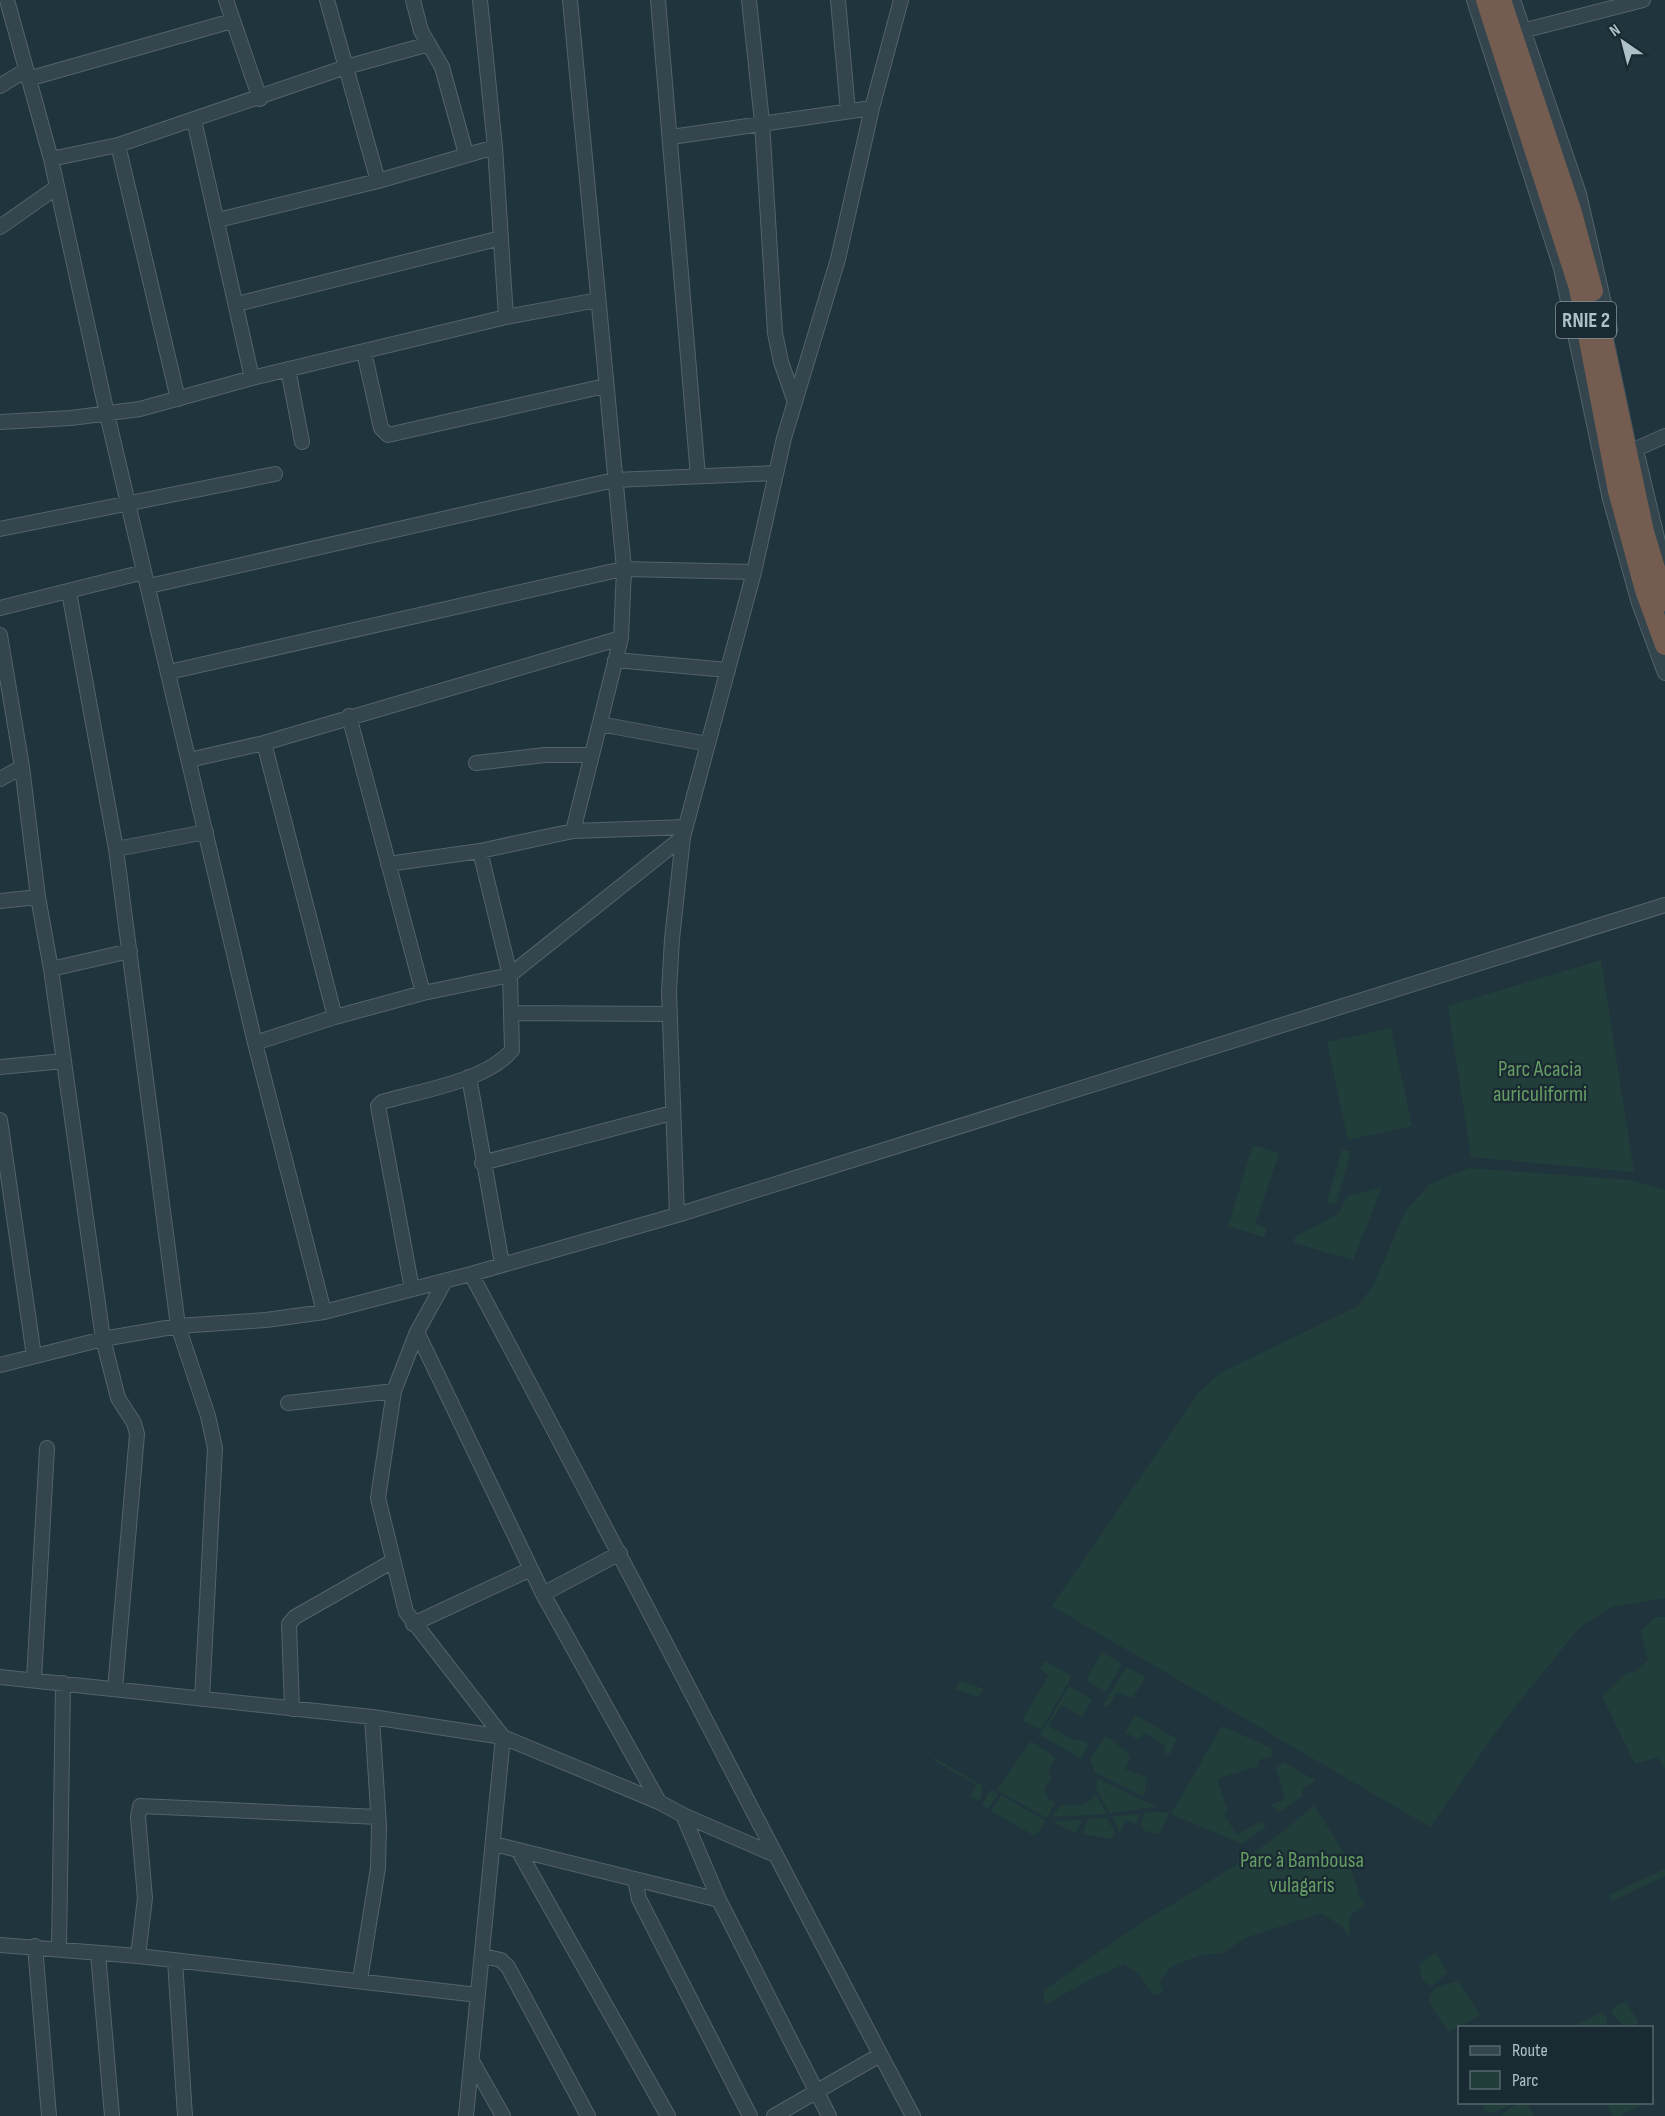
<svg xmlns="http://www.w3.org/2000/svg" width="1665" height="2116" viewBox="0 0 1665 2116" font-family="'Sofia Sans Condensed',sans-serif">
  <rect width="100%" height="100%" fill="#20343d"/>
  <path fill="#223e3a" d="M1601,960L1634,1172L1471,1157L1448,1006Z
    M1391,1028L1412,1126L1348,1140L1327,1042Z
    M1253,1145L1279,1153L1255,1224L1267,1228L1264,1237L1228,1226Z
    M1342,1149L1351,1151L1336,1204L1327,1202Z
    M1469,1168L1630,1180L1665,1190V1598L1612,1607L1579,1628L1503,1722L1430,1827L1052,1606L1199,1392L1222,1372L1358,1306L1373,1286L1406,1210L1430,1184Z
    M1382,1187L1353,1260L1294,1243L1295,1237L1338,1214L1348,1196Z
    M1656,1617H1665V1769L1658,1757L1635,1764L1602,1696L1627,1673L1635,1672L1648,1660L1641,1631Z
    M1102,1652L1122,1664L1106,1692L1086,1680Z
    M1045,1661L1072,1676L1041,1730L1022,1720L1049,1675L1040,1669Z
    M1126,1667L1146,1677L1132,1698L1117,1692L1108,1707L1103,1705Z
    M960,1681L984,1689L978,1697L955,1689Z
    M1069,1686L1092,1700L1082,1717L1061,1705L1049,1726L1075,1741L1082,1740L1089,1744L1081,1758L1040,1735Z
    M1135,1715L1177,1739L1169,1755L1163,1752L1166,1746L1144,1733L1139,1740L1125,1732Z
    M1222,1726L1273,1749L1271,1757L1258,1760V1766L1217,1779L1228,1812L1224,1815L1237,1835L1262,1821L1266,1827L1242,1844L1171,1814Z
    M1106,1736L1126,1751L1130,1758L1125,1769L1147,1778L1144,1797L1095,1772L1090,1758Z
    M1031,1741L1056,1758L1048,1770L1051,1779L1044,1789L1048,1799L1055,1803L1047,1818L997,1790Z
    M935,1758L983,1786L980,1800L970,1797L977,1785L933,1760Z
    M1284,1762L1316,1781L1303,1788L1302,1796L1279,1812L1271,1805L1285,1799L1276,1768Z
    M1098,1779L1157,1807L1109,1813L1096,1788Z
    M990,1790L998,1794L988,1809L982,1805Z
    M1096,1794L1107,1814L1052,1817L1061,1805C1076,1806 1086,1807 1096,1794Z
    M1001,1795L1046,1821L1035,1836L991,1811Z
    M1314,1805L1349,1861L1360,1899H1363L1364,1905L1350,1916L1349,1938L1344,1928L1321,1913L1245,1938L1223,1953L1201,1955L1172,1966L1160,1981L1163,1992L1154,1995L1138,1973L1124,1964L1087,1981L1045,2005L1043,1991C1079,1966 1115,1940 1153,1916C1208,1882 1266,1850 1314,1805Z
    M1155,1812L1169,1813L1159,1834L1145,1831L1140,1824L1145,1813Z
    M1139,1814L1137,1824L1125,1820L1120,1833L1112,1816Z
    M1106,1818L1115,1832L1112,1839L1083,1834L1088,1819Z
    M1082,1820L1076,1833L1052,1822Z
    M1665,1869V1876L1612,1901L1609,1895Z
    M1436,1952L1447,1973L1432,1986C1422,1983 1420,1974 1420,1964Z
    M1458,1981L1480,2015L1449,2032C1431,2006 1413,1991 1458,1981Z
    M1626,2002L1639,2023L1632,2027H1625L1611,2013L1615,2006Z
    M1603,2012L1607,2019L1606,2027H1572Z
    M1519,2102L1528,2105L1534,2116H1500Z
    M1484,2103V2102L1514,2103L1493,2113L1484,2110Z
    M1605,2103H1645L1620,2116H1613Z"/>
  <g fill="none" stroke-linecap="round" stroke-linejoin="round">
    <g stroke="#52636b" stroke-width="16">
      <path id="minor" d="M7,0L51,159L107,414L255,1043L324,1312
        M226,0L260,99
        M327,0L378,181
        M413,0L421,31L442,67L466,154
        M480,0L495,147L506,317
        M570,0L624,569L621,638L573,831
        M658,0L698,476
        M749,0L762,122L775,333L781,362L795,402
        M838,0L848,111
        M1474,0L1561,268L1610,499L1639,603L1665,673
        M1513,0L1579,194L1610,330
        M1522,31L1643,0
        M28,79L232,21
        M0,86L26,70
        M194,120L252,378
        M671,137L872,108
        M118,145L178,399
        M51,159L118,145L346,67L429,44
        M218,220L378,181L495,147
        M0,227L57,187
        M237,304L501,238
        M364,352L381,428L388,435L605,386
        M288,369L302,442
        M0,422L71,418L140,409L252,378L506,317L598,300
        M1636,449L1665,436
        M1638,458L1664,567
        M0,529L275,474
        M149,586L614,480L776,473
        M69,592L116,849L178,1326L208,1416L215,1448L202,1699
        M0,608L144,572
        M0,635L22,767L38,897L51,969L103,1339L118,1398L134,1423L137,1434L115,1689
        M615,660L728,670
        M169,672L609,572L624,569L754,572
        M349,716L423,993
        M600,724L708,744
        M264,743L335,1017
        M189,760L264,743L621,638
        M476,763L545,755H591
        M0,779L22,767
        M116,849L206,832
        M388,864L480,851L573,831L686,827
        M0,901L38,897
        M51,969L130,951
        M512,1013L670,1014
        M255,1043L335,1017L423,993L510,975L683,837
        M0,1067L64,1061
        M469,1077L502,1264
        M0,1120L34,1356
        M482,1163L672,1113
        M677,1215L669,992L672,939L683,837L754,572L784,438L838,259L872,108L901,0
        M471,1274C621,1553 764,1836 913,2116
        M445,1281L417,1332L394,1391L378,1498L406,1612L503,1737L466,2116
        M412,1289L378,1106L382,1102C419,1091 487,1081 512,1050L510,975L480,851
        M417,1332L543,1594L659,1802
        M0,1365L103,1339L178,1326L266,1320L324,1312L471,1274L677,1215L1665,905
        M288,1403L394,1391
        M543,1594L620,1553
        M413,1624L531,1569
        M0,1677L372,1717L503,1737L659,1802L683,1815L773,1854
        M34,1679L47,1448
        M292,1709L289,1624L295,1617L393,1561
        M683,1815L719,1900L829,2116
        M494,1844L719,1900
        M518,1850L668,2116
        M635,1880L639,1899L750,2116
        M0,1945L138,1956L478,1995
        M35,1946L49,2116
        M59,1949L63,1683
        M98,1953L112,2116
        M138,1956L145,1898L138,1817L140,1806L378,1817
        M483,1956L501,1960L508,1967L588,2116
        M175,1960L185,2116
        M360,1980L378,1868L379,1826L372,1717
        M473,2063L503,2116
        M774,2116L880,2055"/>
    </g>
    <g stroke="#3f5058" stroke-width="22">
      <path id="highway" d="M1486,0L1579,288L1618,491L1645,590L1665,645
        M1501,0L1572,213L1593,291
        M1599,320L1644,532L1665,601"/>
    </g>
    <use href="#minor" stroke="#34454d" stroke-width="14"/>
    <use href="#highway" stroke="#745d50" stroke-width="20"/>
  </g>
  <g text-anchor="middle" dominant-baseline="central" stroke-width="4.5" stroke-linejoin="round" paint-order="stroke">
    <rect fill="#1a2a32" stroke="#82939c" stroke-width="1.5" x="1556" y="302" width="60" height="36" rx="4.5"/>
    <g font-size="21" font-weight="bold" fill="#afc0c9">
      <text x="1586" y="320">RNIE 2</text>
    </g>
    <g font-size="22" fill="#669c64" stroke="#1a2a32">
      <text x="1540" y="1069">Parc Acacia<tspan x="1540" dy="25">auriculiformi</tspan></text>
      <text x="1302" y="1860">Parc à Bambousa<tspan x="1302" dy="25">vulagaris</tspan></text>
    </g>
  </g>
  <rect x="1458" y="2026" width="195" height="78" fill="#1a2a32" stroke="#56666e" stroke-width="1.5"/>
  <rect x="1470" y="2046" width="30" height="9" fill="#34454d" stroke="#56666e" stroke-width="1.5"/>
  <text x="1512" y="2056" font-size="18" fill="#afc0c9">Route</text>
  <rect x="1470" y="2071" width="30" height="18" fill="#223e3a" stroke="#56666e" stroke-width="1.5"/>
  <text x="1512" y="2086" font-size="18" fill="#afc0c9">Parc</text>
  <g transform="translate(1623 42) rotate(325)" stroke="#1a2a32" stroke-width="4.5" paint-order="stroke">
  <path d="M0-4.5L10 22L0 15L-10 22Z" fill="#afc0c9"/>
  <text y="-9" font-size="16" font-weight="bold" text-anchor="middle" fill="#afc0c9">N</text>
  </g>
</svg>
